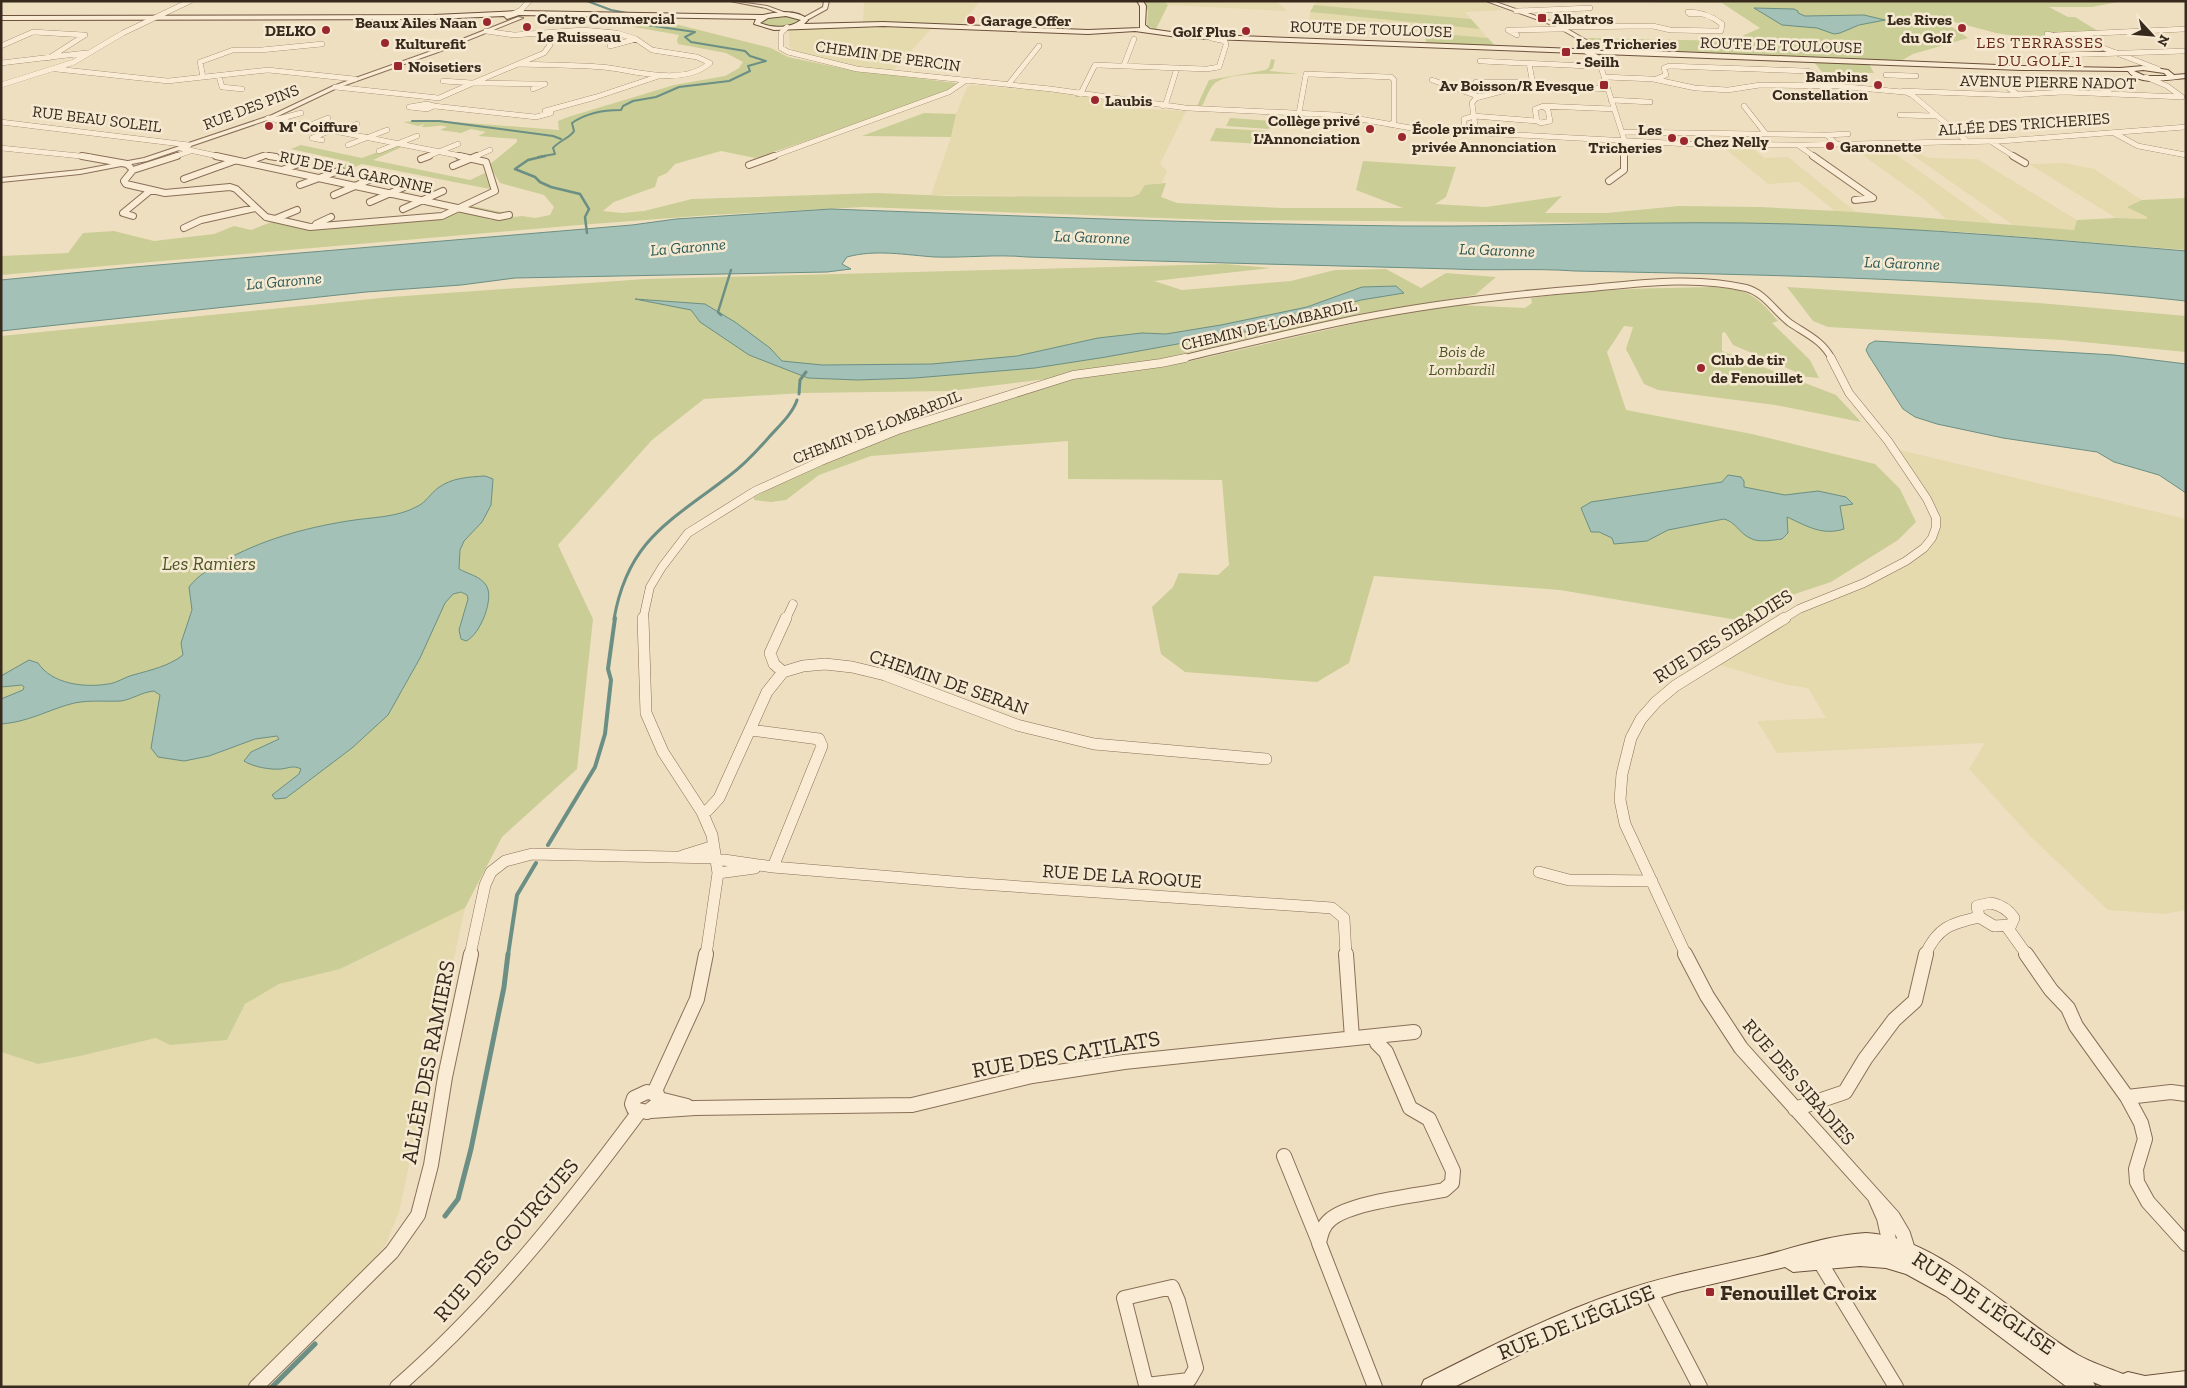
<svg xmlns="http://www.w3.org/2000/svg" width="2187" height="1388" viewBox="0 0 2187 1388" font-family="'Zilla Slab',serif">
  <rect width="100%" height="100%" fill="#efdfc1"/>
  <path fill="#e5d9ae" d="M864,1H980L960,26L863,22Z
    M1164,1H1276L1287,11L1168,5Z
    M1317,1H1481L1504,10L1465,12L1471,19L1314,5Z
    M1310,12L1480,29L1488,38L1309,21Z
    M889,27L932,28L892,72L851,66L794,51L789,46V32L792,29Z
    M971,85L1047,91L1147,106L1146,109L1186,111L1160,164L1167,171L1162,183H1158L1132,197L931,195L951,137L956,114L967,87Z
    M1722,146H1751L1764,158L1788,157L1856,212L1835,211L1799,182L1768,184Z
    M1850,146H1884L1992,223L1946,219L1924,199Z
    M1901,147H1910L1924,156L1931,158L1977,159L2077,220L2074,230L2013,225Z
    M2064,163L2094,169L2142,200L2128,207L2147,217V219L2116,218L2029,164Z
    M1900,450L2186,519V910L2165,914L2108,910L2030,836L1969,769L1985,743L1777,753L1757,721L1826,718L1808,688L1787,685L1716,664L1782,623L1813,607L1868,584L1935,539L1940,528V518L1931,499Z
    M465,908L399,1212L386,1244L351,1286L246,1387H1V1052L38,1064L80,1056L156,1038L227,1040L245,1004L279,984L340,969Z"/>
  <path fill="#cacd95" d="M1144,1H1164L1168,5L1156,29L1166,31L1167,33L1147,26L1148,11Z
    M1546,1H2123L2092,7H2049L2068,17H2075L2101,33H2054L2034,39L1996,33L1928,15L1922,18L1952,27L1968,38L1913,54L1897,63L1619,48L1585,38L1731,41L1760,28L1722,3Z
    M1314,5L1471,19L1480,29L1310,12Z
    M785,16L800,20C792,28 769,29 761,21L767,18Z
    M611,18L655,19L771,48L788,57L850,70L956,83L958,85L951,90L806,141L755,158L721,151L675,164L667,173L658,177L655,187L614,202L603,211L622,213L644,211L692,199L877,193L948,196L1132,197L1139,194L1145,185L1166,183L1161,197L1177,203L1282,208H1403L1356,190L1363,161L1456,167L1446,197L1435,204L1486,207L1562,196L1545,213H1607L1679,206L1760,207L1856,212L2074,230L2077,220L2116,218L2147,219V217L2127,207L2142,200L2186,198V250L1962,232L1793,224L1217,220L864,207L711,215L579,225L1,275V256L68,253L83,233L114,231L154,241L214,234L234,226L251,230L274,221L308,228L445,216L472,206L506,213L488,220L522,216L535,218L550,215L554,207L544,195L500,183L489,165L517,142V139L478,136L486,132L471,129L461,133L440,130L447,127C438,124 432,128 421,127L425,124L418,126L403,122L428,120L559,130L558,121L568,117L674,85L725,76L739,68L743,62L726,53L678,44L677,40L679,35L623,25L603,24Z
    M1423,32L1488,38L1496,47L1427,44Z
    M1271,59L1275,60L1273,68L1269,71L1299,74C1280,74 1230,71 1215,83C1209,88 1206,99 1202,106H1197L1209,80L1266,70L1269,67Z
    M1814,62L1869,64L1874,73L1822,72Z
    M924,113L956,114L951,137L862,136Z
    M1230,118L1273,121L1269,129L1226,126Z
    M1216,128L1266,131L1261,144L1210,141Z
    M301,145L362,158L396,145L404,146L373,160L470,180L485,173L490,189L362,164L347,170L337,168L350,162L291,149Z
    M1225,264L1271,268L1154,281L1182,290L1291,281L1335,270L1386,269L1421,288L1446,273L1496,277L1475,295L1359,314L1146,362L1047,379L950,391L803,393L704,399L652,440L558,545L593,619L577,769L502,837L465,908L340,969L279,984L245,1004L227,1040L170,1045L156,1038L80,1056L38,1064L1,1052V336L391,297L645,279Z
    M1713,287C1749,290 1755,294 1778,321L1772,323L1810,360L1819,378L1799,376L1796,372L1733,345L1725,332L1722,333V351L1836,395L1861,422L1775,405L1658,390L1644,384L1626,349L1633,327L1624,326L1607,352L1626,410L1752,434L1875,464L1900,489L1916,522L1898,540L1831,582L1783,598L1743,621L1560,590L1374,576L1349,663L1317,682L1185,672L1161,654L1152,607L1173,587L1179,573L1218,575L1229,565L1222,480L1068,479V441L871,456L819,475L786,500L771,502L754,500V497L819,465L909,429L1051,385L1091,375L1164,367L1388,316L1458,305L1525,308L1532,303L1531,298C1592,289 1652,288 1713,287Z
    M1787,287L2039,303L2186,316V352L2062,340L1828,327L1813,321Z"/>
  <path fill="#a4c1b7" stroke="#6b8f84" d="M1754,8L1794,9L1798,11V13L1805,16L1864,15L1885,20L1859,25L1840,33L1834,34L1817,28L1782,25Z
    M831,209C1022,216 1212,224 1403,226C1533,227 1662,220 1792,224C1923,228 2055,240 2186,251V301C1983,279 1779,275 1575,271C1534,268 1494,271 1454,269C1312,265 1170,262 1027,257C996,254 966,258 935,257C905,255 876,249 847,257L842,264L851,269L827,272L515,278L461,285L366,292L1,331V280L134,267L632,225L676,219Z
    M1396,286L1404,293L1361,300L1249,331L1106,357L1035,368L915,378L858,380L808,378L749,355L700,322L691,310L635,299L705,304L735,322L770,348L782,361L822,365L932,364L1017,356L1098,338L1142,333L1166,334L1221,325L1307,307L1362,287Z
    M1875,341L2114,355L2186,364V493L2159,475L2114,462L2097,452L2003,438L1937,424L1915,417L1903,409L1869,356L1866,350L1869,344Z
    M1728,475L1741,477L1744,481V487L1785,495L1818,491L1846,497L1853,504L1840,506L1844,529C1822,536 1807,526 1787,517L1788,533L1782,539C1773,540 1758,543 1750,538C1740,534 1736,522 1724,519L1668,530L1647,541L1614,544L1612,538L1599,532H1591L1581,508L1591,502L1722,482Z
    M485,476L493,479L491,505L482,522L464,541L460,550L459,569C468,574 480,576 486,585C495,598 480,635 466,641L461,639L459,630L468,599L467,595L461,592L453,594L445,603L420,658L388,715L352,748L286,798L275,799L272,795L299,774L301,769C293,765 290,768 281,769C271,770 253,767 244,761L251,752L279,739L277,736L255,739L209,756L184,761L158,757L151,748L160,695L154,691C142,692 133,699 121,701C103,702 85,699 67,705C44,712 27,722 1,724V699L23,690L24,687L22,685L1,687V676L29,660L38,663C52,684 84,688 108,684C117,683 125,677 133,675C151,670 169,666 183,655L181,643L192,610L189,587C198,575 210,569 222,562C261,540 304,528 348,521C371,517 397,518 418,506C426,502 431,493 438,488C451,478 468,477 485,476Z"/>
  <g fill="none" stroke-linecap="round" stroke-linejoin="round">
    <path stroke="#6b8f84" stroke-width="2" d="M587,1L611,10L627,13
      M412,121H439L553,136L561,139
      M538,157L555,154L553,148C560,140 570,138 574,131L572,123C586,113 604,110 621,110L623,106L633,101L656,97L679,87L729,81L750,71L748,66L766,61L750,56L745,51L691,42L685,37L695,32L640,24L637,22L638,17"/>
    <path stroke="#6b8f84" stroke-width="2.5" d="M545,156L528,160L515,169L535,177L540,182L551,187L580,194L589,209L585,217L587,233
      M721,315L718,312L731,270"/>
    <path stroke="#6b8f84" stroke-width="3" d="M799,394L800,380L806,372
      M614,619C628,539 671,521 729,476C744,465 757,451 770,436C779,426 793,413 797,400"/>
    <path stroke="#6b8f84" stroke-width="4" d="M548,845L595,767L605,734L611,680L608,669L615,618
      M508,955L517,895L536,863"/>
    <path stroke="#6b8f84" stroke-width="5" d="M445,1216L458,1199L471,1149L504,987L508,954
      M272,1387L315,1344"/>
    <g stroke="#896f58" stroke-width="5.5">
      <path id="minor-far4" d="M1516,11L1590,8
        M513,14L521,10L529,1
        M787,27L781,33V48L788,52L857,69L1051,89L1186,108L1338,115L1422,130L1688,144L1798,145L2002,141L2186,127
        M1561,27L1653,26L1670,30L1721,31L1722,24C1712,16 1701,12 1688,12L1690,14H1703
        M486,31L514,35L583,30L617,33L636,39L652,50L697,57L710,63C682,87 635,70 602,67C574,65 546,65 518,64
        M2047,34L2093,44L2158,69
        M1517,35L1508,30L1565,29
        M2055,35L2186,29
        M1,46L33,32L85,35L49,58
        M610,46L636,39
        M1587,52L1598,58L1624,139V157
        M2062,55L2186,51
        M1480,61L1587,66
        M1,63L85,53
        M1124,65L1134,39
        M56,69L168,81L268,70L355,79
        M1886,75L1916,76
        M219,76L222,87L242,89
        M203,77L200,62L233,50H261L322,44
        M1604,77L1653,79L1695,88L1728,90L1760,85L1837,86L1903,92
        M2146,77L2167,86L2182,97
        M1656,79L1666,75L1664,68L1669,66L1808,71L1814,73L1829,86
        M1432,80L1480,97
        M443,81L473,83L544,53L550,45L542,33
        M1999,81L2017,94
        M1476,82H1520L1533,85L1529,63
        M2095,83L2111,94
        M1,85L74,62L123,33L190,1
        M1008,85L1039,46
        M335,87L439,98L473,83L545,84L533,89
        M1913,92L1910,94L1903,91L2011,95L2064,92L2182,97
        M1078,94L1082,91L1095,65L1207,69L1219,67L1226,45L1225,41L1211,38
        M1911,94L1968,142
        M1611,100L1650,102
        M427,104L434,106L427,109L409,107Z
        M434,106L536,117L551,113V110
        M1163,106L1166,103L1177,68
        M1543,106L1614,109
        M1543,106L1548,110L1550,121L1541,123L1537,121L1535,109Z
        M1744,106L1766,134
        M545,111L596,97L659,76
        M1299,113L1306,74L1391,77L1394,80V121L1391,125
        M1900,115L1937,116
        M268,118L466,157
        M278,119L301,113
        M1,122L189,145
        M308,126L328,118
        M339,131L357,124
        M1464,132V119L1474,116L1537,121
        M1622,132L1827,135L1836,144
        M1476,133L1472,103L1476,98L1525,85L1608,89
        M2114,133L2138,146L2186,155
        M1827,135L1848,134
        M322,140L312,138L332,130
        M1990,141L2015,157
        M348,145L387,130
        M1798,145L1815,157
        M1,148L90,157
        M180,148L222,157
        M379,151L417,136
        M173,157L191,151
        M260,157L265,155L276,157
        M426,157L458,144
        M474,157L490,150
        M771,157L949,92L965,81"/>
    </g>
    <g stroke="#896f58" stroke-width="8">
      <path id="minor-far3" d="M82,156L127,164L130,167
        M216,156L499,217L509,215
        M269,156L276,157
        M1813,156L1873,198L1855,200
        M2013,156L2025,163
        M421,159L429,156
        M246,162L263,156
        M749,165L774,156
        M453,166L477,156
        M133,170L124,181L126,184L165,193L230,187L236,189L266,217L310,227L442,216L495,191L486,162L459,156
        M133,170L177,156
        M282,170L304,162
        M184,179L234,161
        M1609,181L1624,170V156
        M300,185L341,170
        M334,195L376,177
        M370,202L411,184
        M403,209L443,191
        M133,216L123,213L151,190
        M275,219L297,210
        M316,224L331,217
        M184,228L201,220L255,208
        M1180,359C1240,345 1300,330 1360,318C1436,303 1515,294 1592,288C1642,283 1697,276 1746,288C1765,293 1775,312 1790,323C1806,334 1822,340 1832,359"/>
    </g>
    <g stroke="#896f58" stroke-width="9">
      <path id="minor-far2" d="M643,619L650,587L662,567L688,533L755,491L821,461L898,430L1073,375L1161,363L1185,358
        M786,619L793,604
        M1783,619L1799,609L1864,583L1906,561L1924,548L1932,538L1936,527V518L1927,499L1888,441L1849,393L1831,358"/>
    </g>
    <g stroke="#896f58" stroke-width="12">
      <path id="minor-far1" d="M643,618L646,713L663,752L702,812L712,835L718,873L706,955
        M783,672L774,664L770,653L786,618
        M751,730L819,739L822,746L773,867
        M702,812L708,810L719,798L767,692L783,672L803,666L825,664L852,667L885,675L1017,725L1094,744L1266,759
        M682,856L714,846
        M716,861L724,860L773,867L966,883L1332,908L1344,918L1346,955
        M1539,872L1569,880L1652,881
        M718,873L755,868
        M1991,903C2001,905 2008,909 2014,918L2011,925L1994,926L1979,917L1977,906Z
        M2007,927L2027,955
        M470,955L485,885L491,872L505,861L532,854L716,858
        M1686,955L1625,824L1620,800L1622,774L1631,738L1641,719L1656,702L1675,686L1785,618
        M1925,955C1938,927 1950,924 1979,917"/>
    </g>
    <g stroke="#896f58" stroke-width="16">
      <path id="minor" d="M1346,954L1352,1038
        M1685,954L1707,996L1741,1048L1893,1217L1903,1234L1908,1250L1904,1255
        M2026,954L2051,990L2068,1008L2076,1026L2127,1097L2141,1123L2145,1139L2136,1169L2137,1182L2148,1202L2186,1244
        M647,1092L657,1094L658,1104L647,1112L634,1109L632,1104L634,1098Z
        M654,1093L697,999L706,954
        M2127,1097L2171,1092L2186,1094
        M659,1099L687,1106
        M1795,1109L1845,1092L1865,1059L1894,1020L1915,1001L1926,954
        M651,1111L695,1108L912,1105L1032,1076L1124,1062L1414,1032
        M1284,1156L1319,1242
        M1876,1200L1884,1218L1891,1249
        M1817,1257L1896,1387
        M1172,1287L1178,1301L1196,1368L1189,1380L1146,1385L1124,1298Z
        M1650,1291L1700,1387
        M256,1387L392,1252L418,1215L431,1165L445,1077L471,954
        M397,1387C489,1307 567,1209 639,1112
        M1375,1387L1319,1243C1321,1234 1323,1225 1331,1219C1352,1202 1415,1196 1444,1190L1452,1183L1453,1171L1429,1119L1410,1108L1386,1052L1377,1043L1376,1036"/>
    </g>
    <g stroke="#896f58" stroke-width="2">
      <path id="tertiary" d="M730,1L767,6L789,14L786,16L766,8Z
        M824,1H829L827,9L807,20H803V18L823,7Z
        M1486,1H1493L1559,24L1595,45L1590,46L1555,26Z
        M518,17L523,18L441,51L337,88L276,117L147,161L80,174L1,182V178L80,170L144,158L272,115L333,86L437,49Z"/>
    </g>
    <g stroke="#6b503b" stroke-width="2">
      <path id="secondary" d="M1137,1H1143L1146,6L1145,25L1150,29L1185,34L1575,49L1578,46L1595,51L1629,50L2022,66L2120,68L2143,66L2168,70L2174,75L2186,74V78C2170,79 2138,87 2128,71L2022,70L1185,38L1135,31L1088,34L883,26L774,30L754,24L756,19L519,15L507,19L504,16L434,19L1,20V16L434,15L519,11L763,15C776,12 798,9 808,20L804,24L883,22L1088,30L1140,28V6ZM786,16L801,20C790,28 773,29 760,23L768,18ZM2143,70L2164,73L2167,76H2145L2134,71Z
        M1866,1233C1939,1236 2016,1319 2078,1355C2092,1363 2109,1368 2123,1374L2128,1372L2145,1376L2186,1371V1387H2105L2093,1382L2096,1387H2067L1946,1296L1906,1274L1886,1268L1860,1266L1793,1272L1785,1267L1678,1292L1622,1309L1547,1341L1454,1387H1421L1424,1380C1489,1347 1553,1314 1622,1291C1668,1275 1715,1267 1762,1256C1797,1247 1830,1235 1866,1233Z"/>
    </g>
    <use href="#minor-far4" stroke="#faecd4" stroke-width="5"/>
    <use href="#minor-far3" stroke="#faecd4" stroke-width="6"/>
    <use href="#minor-far2" stroke="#faecd4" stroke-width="8"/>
    <use href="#minor-far1" stroke="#faecd4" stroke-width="11"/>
    <use href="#minor" stroke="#faecd4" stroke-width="14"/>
    <use href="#tertiary" fill="#faecd4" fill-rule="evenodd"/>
    <use href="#secondary" fill="#faecd4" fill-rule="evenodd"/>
  </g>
  <g fill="#9a272e" stroke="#f6e9d1" stroke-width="2">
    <rect x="1537" y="13" width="10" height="10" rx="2.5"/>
    <circle cx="971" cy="20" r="5"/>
    <circle cx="487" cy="22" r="5"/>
    <circle cx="527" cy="27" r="5"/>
    <circle cx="1962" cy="28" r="5"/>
    <circle cx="326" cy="30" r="5"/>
    <circle cx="1246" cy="31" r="5"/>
    <circle cx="385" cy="43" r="5"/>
    <rect x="1561" y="47" width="10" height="10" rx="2.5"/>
    <rect x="393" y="61" width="10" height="10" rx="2.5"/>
    <rect x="1599" y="80" width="10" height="10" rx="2.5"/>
    <circle cx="1878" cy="85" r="5"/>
    <circle cx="1095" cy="100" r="5"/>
    <circle cx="269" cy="126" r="5"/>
    <circle cx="1370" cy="129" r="5"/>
    <circle cx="1402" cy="137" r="5"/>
    <circle cx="1672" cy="138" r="5"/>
    <circle cx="1684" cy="141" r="5"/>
    <circle cx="1830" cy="146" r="5"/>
    <circle cx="1701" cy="368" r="5"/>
    <rect x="1705" y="1287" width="10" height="10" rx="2.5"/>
  </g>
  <g text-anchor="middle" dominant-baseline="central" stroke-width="5" stroke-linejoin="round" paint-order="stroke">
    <g font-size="16" font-weight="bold" fill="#38291d" stroke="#f6e9d1" text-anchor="start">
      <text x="537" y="18">Centre Commercial<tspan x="537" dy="18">Le Ruisseau</tspan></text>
      <text x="1552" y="18">Albatros</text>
      <text x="1952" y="19" text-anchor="end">Les Rives<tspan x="1952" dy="18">du Golf</tspan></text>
      <text x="981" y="20">Garage Offer</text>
      <text x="477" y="22" text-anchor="end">Beaux Ailes Naan</text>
      <text x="316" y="30" text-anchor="end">DELKO</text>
      <text x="1236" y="31" text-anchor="end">Golf Plus</text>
      <text x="395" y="43">Kulturefit</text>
      <text x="1576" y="43">Les Tricheries<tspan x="1576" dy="18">- Seilh</tspan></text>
      <text x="408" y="66">Noisetiers</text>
      <text x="1868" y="76" text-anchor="end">Bambins<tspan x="1868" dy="18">Constellation</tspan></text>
      <text x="1594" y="85" text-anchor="end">Av Boisson/R Evesque</text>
      <text x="1105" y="100">Laubis</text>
      <text x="1360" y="120" text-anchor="end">Collège privé<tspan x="1360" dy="18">L'Annonciation</tspan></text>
      <text x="279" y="126">M' Coiffure</text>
      <text x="1412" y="128">École primaire<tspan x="1412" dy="18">privée Annonciation</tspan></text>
      <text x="1662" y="129" text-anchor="end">Les<tspan x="1662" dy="18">Tricheries</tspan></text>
      <text x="1694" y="141">Chez Nelly</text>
      <text x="1840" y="146">Garonnette</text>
      <text x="1711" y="359">Club de tir<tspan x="1711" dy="18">de Fenouillet</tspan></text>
    </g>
    <g font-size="16" fill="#38291d" stroke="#f6e9d1">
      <text transform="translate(1371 29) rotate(2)">ROUTE DE TOULOUSE</text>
      <text transform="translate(1781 45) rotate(2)">ROUTE DE TOULOUSE</text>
      <text transform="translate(888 56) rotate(8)">CHEMIN DE PERCIN</text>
      <text transform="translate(2048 82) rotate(1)">AVENUE PIERRE NADOT</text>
      <text transform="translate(251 107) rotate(-21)">RUE DES PINS</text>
      <text transform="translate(97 119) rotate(7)">RUE BEAU SOLEIL</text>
      <text transform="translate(2024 124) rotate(-4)">ALLÉE DES TRICHERIES</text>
      <text transform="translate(356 172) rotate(12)">RUE DE LA GARONNE</text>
      <text transform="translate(1269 325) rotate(-13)">CHEMIN DE LOMBARDIL</text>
      <text transform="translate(877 427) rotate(-21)">CHEMIN DE LOMBARDIL</text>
    </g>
    <g font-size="16" letter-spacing="1" fill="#66271b" stroke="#f6e9d1">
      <text x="2040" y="42">LES TERRASSES<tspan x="2040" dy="18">DU GOLF 1</tspan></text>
    </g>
    <g font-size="16" font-style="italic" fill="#2c5853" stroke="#f6e9d1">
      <text transform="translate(1092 237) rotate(2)">La Garonne</text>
      <text transform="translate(688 247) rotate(-5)">La Garonne</text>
      <text transform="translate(1497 250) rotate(2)">La Garonne</text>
      <text transform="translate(1902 263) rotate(2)">La Garonne</text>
      <text transform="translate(284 281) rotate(-5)">La Garonne</text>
    </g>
    <g font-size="16" font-style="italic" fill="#4b5523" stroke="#f6e9d1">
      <text x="1462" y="351">Bois de<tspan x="1462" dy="18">Lombardil</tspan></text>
    </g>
    <g font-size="19" font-style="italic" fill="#4b5523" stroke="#f6e9d1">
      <text x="209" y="563">Les Ramiers</text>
    </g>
    <g font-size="19" fill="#38291d" stroke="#f6e9d1">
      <text transform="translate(1723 636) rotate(-32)">RUE DES SIBADIES</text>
      <text transform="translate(949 682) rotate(19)">CHEMIN DE SERAN</text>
      <text transform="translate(1122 876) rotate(4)">RUE DE LA ROQUE</text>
      <text transform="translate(1799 1082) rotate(49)">RUE DES SIBADIES</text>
    </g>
    <g font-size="22" fill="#38291d" stroke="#f6e9d1">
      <text transform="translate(1066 1054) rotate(-10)">RUE DES CATILATS</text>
      <text transform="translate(428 1062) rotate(-79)">ALLÉE DES RAMIERS</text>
      <text transform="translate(506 1240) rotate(-49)">RUE DES GOURGUES</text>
      <text transform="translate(1984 1303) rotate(34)">RUE DE L'ÉGLISE</text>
      <text transform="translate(1576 1322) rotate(-22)">RUE DE L'ÉGLISE</text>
    </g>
    <g font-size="22" font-weight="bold" fill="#38291d" stroke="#f6e9d1" text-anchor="start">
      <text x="1720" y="1292">Fenouillet Croix</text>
    </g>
  </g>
  <rect width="2187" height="1388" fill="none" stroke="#38291d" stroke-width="5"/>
  <g transform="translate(2152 35) rotate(116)" stroke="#f6e9d1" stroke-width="4" paint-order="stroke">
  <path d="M0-4L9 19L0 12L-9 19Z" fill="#38291d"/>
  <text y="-8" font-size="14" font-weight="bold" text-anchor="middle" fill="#38291d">N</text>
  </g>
</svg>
